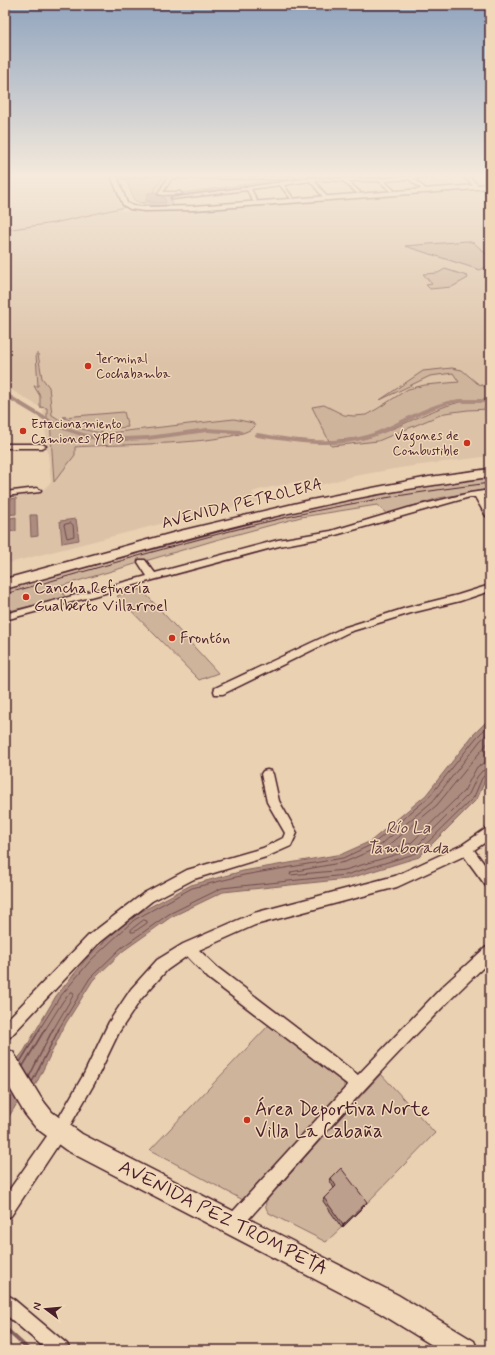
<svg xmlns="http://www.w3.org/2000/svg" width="495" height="1355" viewBox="0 0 495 1355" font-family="Mynerve,sans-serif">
  <rect width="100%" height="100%" fill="#e9d1b2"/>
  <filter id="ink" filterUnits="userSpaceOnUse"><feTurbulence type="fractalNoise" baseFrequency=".025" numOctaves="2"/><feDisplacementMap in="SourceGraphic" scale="8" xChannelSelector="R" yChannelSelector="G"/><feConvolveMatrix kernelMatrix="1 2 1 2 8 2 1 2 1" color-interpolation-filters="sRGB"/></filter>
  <g filter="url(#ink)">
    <path fill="#dcc2a7" d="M5,176H109L122,211H176L490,188V456L405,467L354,476L320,485L295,482L262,489L252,492L259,502L187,517L5,564V497L40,493L51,482L43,409L5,386V255L11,250L10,245L5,240Z"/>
    <path fill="#cfb49c" stroke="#8c6a64" d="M169,176L158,193L162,195H169L172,205C159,205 146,207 134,200L125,177Z
      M308,176H400L380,178H315L286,182L285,178Z
      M279,180L282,183L177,197L175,194Z
      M467,241L474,243L490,257V265L480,270L405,246Z
      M445,269L467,276L468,278L452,287L430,289L426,285L432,284L423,274L438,273Z
      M36,354H38L42,378L49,387L52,415C70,427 86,432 108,433L234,419L253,423L255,426C239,446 105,444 75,447V455L54,482L50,420L47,418V408L40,407V396L34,386H38Z
      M452,368L462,370L477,383L490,389V400H459L447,402L373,434L360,438L329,441L312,407L324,405L344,415L354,416L366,415L377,409L408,389L425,385L459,382L453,373L430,376L380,400L423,371Z
      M460,402H490V409L468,410L445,413L378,441L331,446L330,443C347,442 363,440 379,434C407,424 431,409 460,402Z
      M124,412L128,427C100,430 89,430 63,417Z
      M490,468V471L408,482L5,581V579C165,536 325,490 490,468Z
      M490,477V489L439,498L387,514L377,505L301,517L216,540L61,586L65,598L5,612V589L297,511L372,495Z
      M141,589L218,673L199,680L117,596Z
      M270,1024L344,1082V1091L243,1200L150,1150Z
      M381,1074L435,1133L365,1205L326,1242L269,1213C264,1206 265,1202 269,1195Z"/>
    <path fill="#ac8c7f" stroke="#85605d" d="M156,192L157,196L165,198L166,203H151L146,200L148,193Z
      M16,498V514L5,515V500Z
      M30,515H37L38,536L31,537Z
      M16,517V531L5,532V519Z
      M76,519L79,540L62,543L60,521Z
      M490,718V775L485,781L477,799L419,857L347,879L223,892L171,917L123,951L93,980L66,1023L35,1086L16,1105L5,1123V1075L24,1051L56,996L88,957L131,917L191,885L243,871L342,854L371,841L426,795L473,735Z"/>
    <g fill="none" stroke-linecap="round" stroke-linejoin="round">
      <path stroke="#714b4d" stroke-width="1" d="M71,523L73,525L74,536L67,538L64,525Z
        M490,731L480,741L433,801L377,848L345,862L291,872L290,875L345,870L414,849L469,794L477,777L482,771L490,768
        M490,740L437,805L387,847V850L411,843L464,791L477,767L484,763L490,762
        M144,920L147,921V923L134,932H131V930Z
        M39,1030L59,998L91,960L134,920L192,888L244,875L343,858L373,844L429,797L476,738L490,724
        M45,1030L63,1001L71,992H73L74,994L53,1030
        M58,1030L90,978L121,948L169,914L222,888L346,875L417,853L474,797L482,778L486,774L490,773"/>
      <path stroke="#714b4d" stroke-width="1.5" d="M20,1062L40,1029
        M23,1066L45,1029
        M29,1077L53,1029
        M32,1082L59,1029"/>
      <path stroke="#85605d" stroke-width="1" d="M287,182L318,176
        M153,192L163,176
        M180,195L247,187
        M141,203L151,201
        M5,230L54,223L125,207"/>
      <path stroke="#85605d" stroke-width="4" d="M5,1328L29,1350"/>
      <path fill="#ac8c7f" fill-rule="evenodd" d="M5,392L61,426L90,435L125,437L148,436L207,428L240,430L243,432L240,434L207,432L148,440L125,441L90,439L57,428L5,397Z
        M461,399H490V403C477,403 463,401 450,404C421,411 395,431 366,439C330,449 293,442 257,437L254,435L257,433C295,439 335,446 373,433C402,422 429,402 461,399Z"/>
      <g stroke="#4a1f2b" stroke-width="3">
        <path id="minor" d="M120,176H150L122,178Z
          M169,176L293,177L295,178L293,179L172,178L163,192H180L182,194L163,195L158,194Z
          M406,176H437L414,179L427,190L425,192L409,179L384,181L394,190L392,192L379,181H348L360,192L358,194L343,181L316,180L315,181L327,197H323L310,181L284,185L293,198L291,199L280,185L251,189L257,201L255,202L253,201L247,190L173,199L171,198L311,178L380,179Z
          M463,176H468L480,187L476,188Z
          M5,444H42L46,446L42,448H5Z
          M37,488L41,490L40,492L5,496V492Z
          M490,490V494L483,495L490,509V518L486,516L475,497H470L332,536L279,546L5,620V614L147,576L138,562L139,560H145L155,573L278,540L331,531L408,508L470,493Z
          M490,585V591L460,601L411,613L349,632L223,694H215L214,691L215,688L343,628L406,608L458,595Z
          M267,770L271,771L273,774L279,801L297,833L291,846L266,857L194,879L152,901L98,944L10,1037L5,1039V1022L88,936L144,893L187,870L263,848L283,838L285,833L267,802L261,774L263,771Z
          M490,826V839L474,850L490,872V888L486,886L464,856L397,887L255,925L199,950L218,968L358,1075L443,986L485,948L490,946V961C401,1045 320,1138 239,1230L233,1232L227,1230L225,1224L227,1218L348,1085L208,978L187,956L167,970L141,999L119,1032L94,1084L64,1136L11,1216L5,1218V1196L54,1126L84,1074L109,1022L131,989L157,960L183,944L254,913L395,876L462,845Z
          M5,1294L11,1297L67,1344L70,1350H47L5,1314Z"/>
      </g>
      <g stroke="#4a1f2b" stroke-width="3">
        <path id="tertiary" d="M111,176H117L127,203L133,206L144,207L194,206L490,184V188L194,210L144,211L130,209L123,205Z"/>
      </g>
      <g stroke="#4a1f2b" stroke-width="3">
        <path id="secondary" d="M5,1049L13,1052L41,1098L52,1112L82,1134L398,1295L474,1341L478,1350H440L380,1313L66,1150L36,1128L25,1114L5,1080Z"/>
      </g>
      <g stroke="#4a1f2b" stroke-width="3">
        <path id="trunk" d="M490,469V477C428,485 367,495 306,509C204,532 105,562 5,589V579L180,531L306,501L429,477Z"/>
      </g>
      <use href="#minor" fill="#f0d8b8" fill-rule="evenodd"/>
      <use href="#tertiary" fill="#f0d8b8" fill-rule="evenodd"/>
      <use href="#secondary" fill="#f0d8b8" fill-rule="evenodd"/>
      <use href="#trunk" fill="#f0d8b8" fill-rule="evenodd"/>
      <path stroke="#4a1f2b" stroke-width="1" d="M5,594C102,567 198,537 296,515C360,501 425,491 490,483"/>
    </g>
    <path fill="#a38979" stroke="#4a1f2b" d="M331,1178L365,1205L342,1228L323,1201L324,1198L334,1188L330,1181Z"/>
    <path fill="#846f63" stroke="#4a1f2b" d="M367,1202L365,1205L342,1228L343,1225Z"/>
    <path fill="#bd9f8d" stroke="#4a1f2b" d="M341,1168L367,1202L343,1225L324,1198L336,1186L331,1178Z"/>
  </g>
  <linearGradient id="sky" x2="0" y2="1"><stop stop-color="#90a4be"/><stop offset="0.48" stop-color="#f5eadc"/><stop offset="1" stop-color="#f5eadc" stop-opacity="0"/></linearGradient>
  <rect width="495" height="366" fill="url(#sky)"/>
  <g fill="#c8321e" stroke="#f0d8b8" stroke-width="1.5">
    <circle cx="88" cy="366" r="4"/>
    <circle cx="23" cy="431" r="4"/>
    <circle cx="467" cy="443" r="4"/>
    <circle cx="26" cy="597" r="4"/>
    <circle cx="172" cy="638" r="4"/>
    <circle cx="247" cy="1120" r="4"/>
  </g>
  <g text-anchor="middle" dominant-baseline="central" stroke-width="3" stroke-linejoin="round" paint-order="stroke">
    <g font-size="13" fill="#4a1f2b" stroke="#f0d8b8" text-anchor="start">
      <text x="96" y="359">Terminal<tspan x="96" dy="15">Cochabamba</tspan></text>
      <text x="31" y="424">Estacionamiento<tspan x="31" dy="15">Camiones YPFB</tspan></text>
      <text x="459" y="436" text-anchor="end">Vagones de<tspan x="459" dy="15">Combustible</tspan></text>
    </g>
    <g font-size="16" fill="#4a1f2b" stroke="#f0d8b8">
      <text transform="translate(242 504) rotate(-14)">AVENIDA PETROLERA</text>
    </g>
    <g font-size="16" fill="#4a1f2b" stroke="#f0d8b8" text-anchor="start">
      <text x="34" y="588">Cancha Refinería<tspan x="34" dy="18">Gualberto Villarroel</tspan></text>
      <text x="180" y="638">Frontón</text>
    </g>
    <g font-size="17" font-style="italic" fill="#623a40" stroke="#f0d8b8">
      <text x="408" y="828">Río La<tspan x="408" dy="20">Tamborada</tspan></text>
    </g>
    <g font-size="19" fill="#4a1f2b" stroke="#f0d8b8" text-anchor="start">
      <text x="255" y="1109">Área Deportiva Norte<tspan x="255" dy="22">Villa La Cabaña</tspan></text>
    </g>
    <g font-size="19" fill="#4a1f2b" stroke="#f0d8b8">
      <text transform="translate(223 1218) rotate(27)">AVENIDA PEZ TROMPETA</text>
    </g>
  </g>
  <rect width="495" height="1355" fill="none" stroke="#f0d8b8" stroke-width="20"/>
  <rect x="10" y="10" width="475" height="1335" fill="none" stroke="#4a1f2b" stroke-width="1.5" filter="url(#ink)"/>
  <g transform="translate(46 1309) rotate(286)" stroke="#f0d8b8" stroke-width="3" paint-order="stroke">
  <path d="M0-3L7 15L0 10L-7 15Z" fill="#4a1f2b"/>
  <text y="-6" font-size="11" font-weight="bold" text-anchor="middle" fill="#4a1f2b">N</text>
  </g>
</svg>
